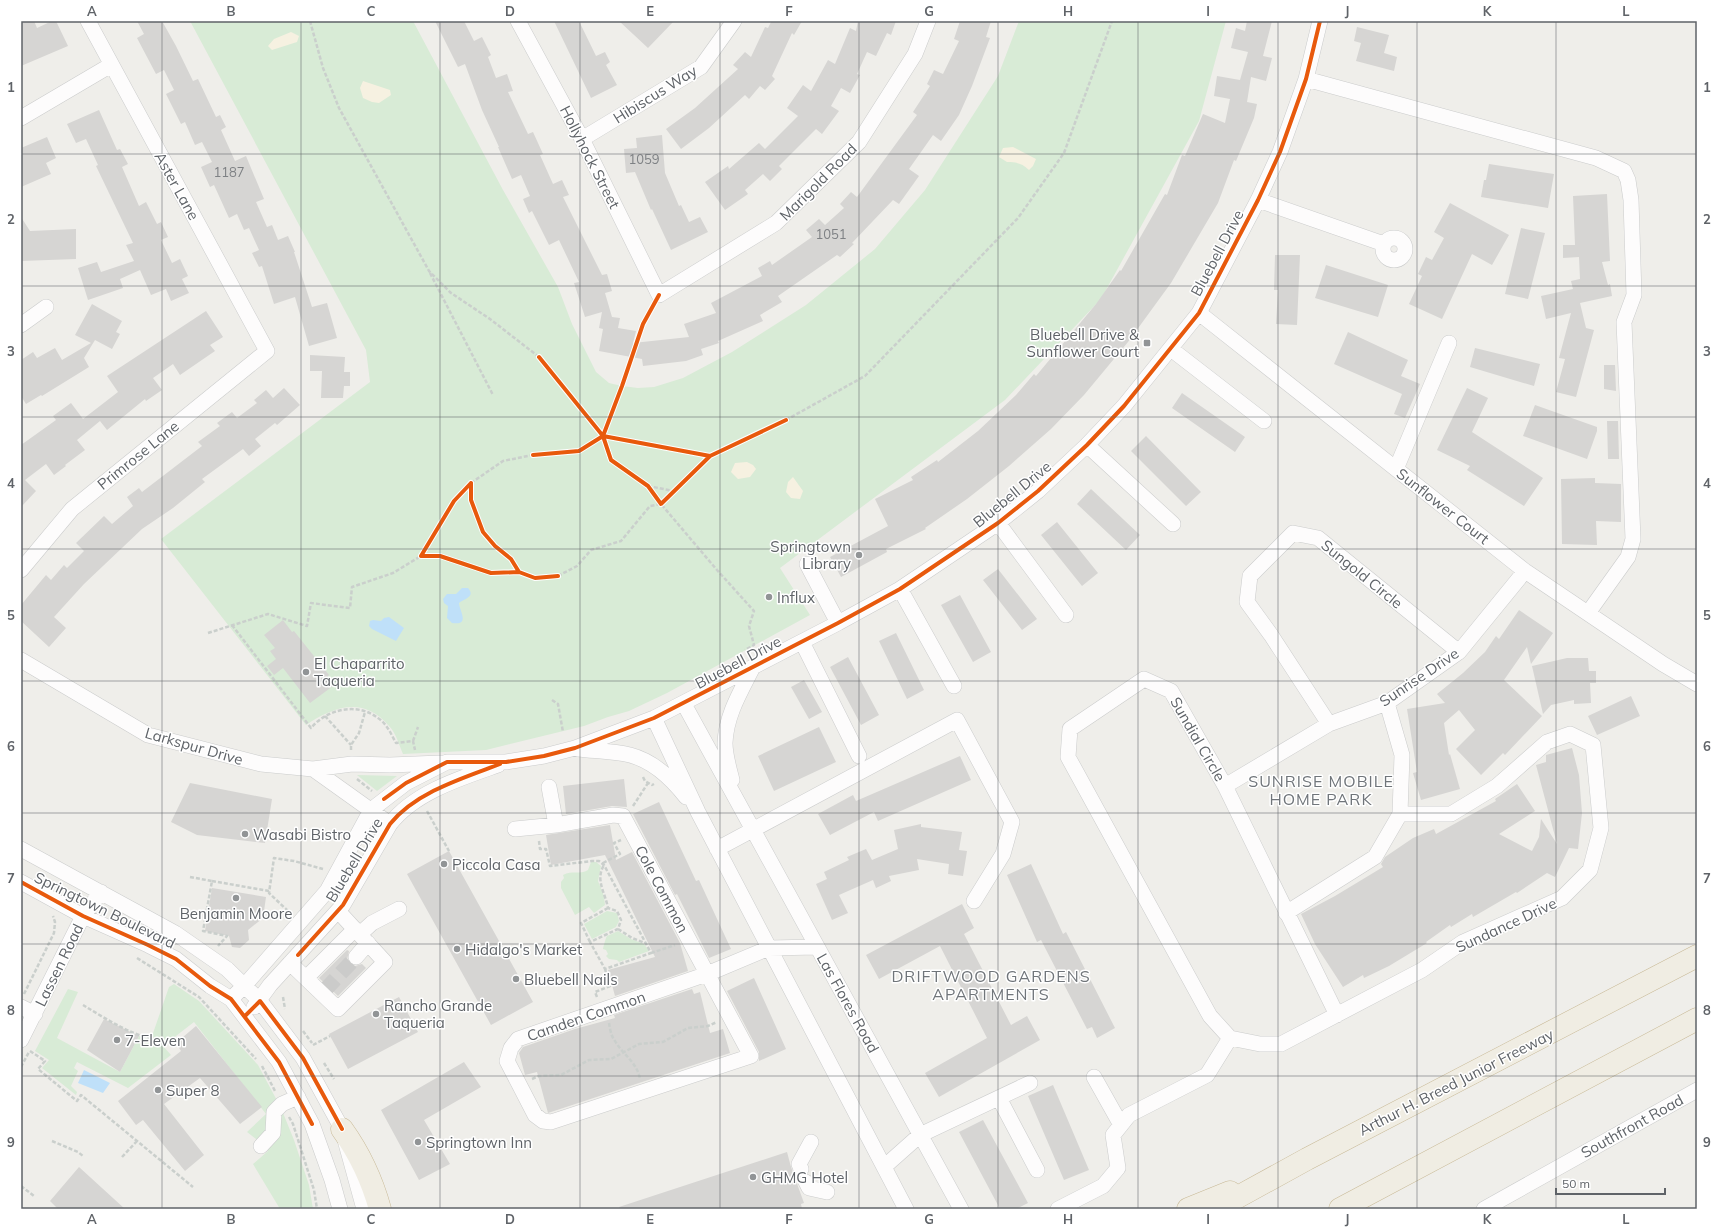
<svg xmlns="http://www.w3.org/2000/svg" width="1718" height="1230" viewBox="0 0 1718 1230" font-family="Mulish,sans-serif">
  <rect width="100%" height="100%" fill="#efeeea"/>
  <path fill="#d8ebd6" d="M190,21H413L503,190L558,287L572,324L596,372L609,383L622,386L638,388L654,387L683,378L732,352L806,305L875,249L925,190L998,76L1019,21H1226L1199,121L1101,299L1005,400L780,568L810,615L667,693L629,711L608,717L584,726L486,750L403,754C399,745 396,733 389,726C364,696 334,706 306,725L161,539L370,382L366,350Z
    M357,775L397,776L377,791Z
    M591,862H596L601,866L598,881L604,896L605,905L594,913L589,907L575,915L561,888V882L564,878L563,875C572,870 580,875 588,870Z
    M607,911L617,913L619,921L616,927L592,939L584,924Z
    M618,931L631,939L644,944L649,951L619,962L617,960L609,959L606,956L608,954L606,950L603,949C603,948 606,937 607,936Z
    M174,984L199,1001L258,1065L281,1108L294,1140L309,1185L313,1209H280L253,1164L268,1151L260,1142L247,1132L266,1114L194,1022L163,1046L171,1055L128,1088L77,1062L74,1068L78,1071L71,1086L77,1092L76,1095L42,1068L49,1060L35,1051L68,989L78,992L57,1038L120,1072L139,1036L151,1039L169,987Z"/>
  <path fill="#f6f1e1" d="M291,32L299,36L297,42L272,50L268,46L274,39Z
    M363,81L390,90L391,95L379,103L372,102L363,98L360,88Z
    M1013,147L1036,159L1033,166L1029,170C1022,163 1016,162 1007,162L999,157L1003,148Z
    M747,462L753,465L756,469L750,477L738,479L731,472L735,463Z
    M793,477L803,491L800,499L791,498L786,492L788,482Z"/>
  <path fill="#bfe0f9" d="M462,588H468C476,597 464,599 459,603C459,610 471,626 452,623L447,618L448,606L444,603L443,599L447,594H456Z
    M389,617L404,628L396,641L372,629L369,626L370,621L373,620L381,621L384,618Z
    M84,1070L110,1083L103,1093L78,1083Z"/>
  <path fill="#d6d5d3" d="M21,21H34L37,28L52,21H56L68,46L21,66Z
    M137,21H162L176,46L193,81L198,79L216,117L220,115L226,127L221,130L235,161L246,156L264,199L256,202L267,227L272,225L278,240L288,236L295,252H294L312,307L327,303L337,338L309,346L295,297L274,304L262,266L259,267L252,253L259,250L249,228L244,230L237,214L229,218L214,185L210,187L201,167L212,162L202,142L195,145L185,122L181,124L166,94L174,90L164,70L156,74L137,38L144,34Z
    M435,21H464L474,41L482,37L491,55L488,57L496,78L507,74L513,91L508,92L528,134L533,132L543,154L540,155L553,184L562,180L569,195L563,197L602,275L607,274L612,291L605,293L612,317L620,318L618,328L636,331L633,343L689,337L684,324L716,313L711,303L762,276L758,268L770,261L772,265L812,237L806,230L819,219L825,225L844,208L840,204L851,192L857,197L917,115L913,112L930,86L927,84L934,70L943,74L959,41L954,39L960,21H991L986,37L990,38L972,86L959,115L941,141L933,135L909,169L919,176L899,204L893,200L852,243L854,244L840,257L837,255L778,296L782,302L760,315L763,321L718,341L719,343L701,349L703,355L686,361L643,366L642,359L599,351L603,329L599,328L602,312L585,317L574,283L579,282L559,240L549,245L532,211L529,213L523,199L530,196L521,175L512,179L498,147H499L482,110L465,64L458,67Z
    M554,21H579L596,56L605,52L610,62L606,65L617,85L591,98Z
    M619,21H674L648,48Z
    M769,21H802L794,35L792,33L772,76L775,79L765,90L760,86L749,99L745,95L709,128L681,149L666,129L695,108L738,69L733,65L745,52L751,57L765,27L768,28L771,22Z
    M858,21H896L891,35L887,33L876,56L867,52L857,74L860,75L850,93L841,88L831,106L839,111L822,134L816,129L779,166L782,169L770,181L763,174L745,190L748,194L725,210L705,182L728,166L729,169L759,143L765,149L798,116L787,108L803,85L811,91L828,60L835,64L850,28L856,31Z
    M1247,21H1272L1263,56L1272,58L1266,81L1251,77L1247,102L1257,104L1254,118L1236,161L1234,160L1218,203L1171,283L1128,342L1084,395L1051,429L1009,466L967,499L925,528L926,529L886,549L887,552L841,577L830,557L888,526L875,499L913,480L911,477L937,460L938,462L978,431L1016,395L1034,374L1036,376L1096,304L1120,270L1121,271L1165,194L1167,195L1182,155L1185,156L1203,114L1225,123L1230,99L1214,96L1217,76L1240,80L1248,52L1231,48L1236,28L1245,31Z
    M1357,27L1389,35L1384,53L1397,57L1394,71L1356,61L1361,43L1354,41Z
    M99,110L117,150L120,149L128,164L122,167L139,206L146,202L157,224L161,222L168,237L161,240L172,263L180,259L188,276L182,279L189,293L171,301L166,289L151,295L140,270L120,279L123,288L88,300L78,268L97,262L101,272L134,261L126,245L133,243L96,166L98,165L86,139L76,143L67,124Z
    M662,135L665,173L679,206L681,205L689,222L700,217L708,232L671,250L652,209L651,210L635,172L626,173L624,149L637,148L636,138Z
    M47,137L56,158L46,163L51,174L21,187V148Z
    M1489,164L1554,174L1548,208L1481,197L1484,180H1486Z
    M1607,194L1610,261L1602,262L1608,285L1610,284L1612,296L1580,303L1586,328L1594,330L1576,397L1556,392L1565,359L1559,358L1571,313L1546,319L1541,296L1573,289L1571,281L1580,279L1579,257L1563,258V245H1575L1573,196Z
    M1450,203L1509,235L1492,265L1472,254L1442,319L1409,304L1422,276L1418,274L1426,257L1432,260L1444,238L1434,232Z
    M21,217L30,231L76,229V259L21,261Z
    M1521,228L1545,233L1528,299L1505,294Z
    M1275,255H1300L1297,325L1276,324L1278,290H1274Z
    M1326,265L1388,285L1378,317L1315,298Z
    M92,304L122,321L116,332L120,334L112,349L95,340L84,358L89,367L42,396L41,395L26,404L21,396V360L33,352L37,358L55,348L62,360L91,343L75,335Z
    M206,311L223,337L210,345L215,351L180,375L173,364L153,378L162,390L146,401L145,399L107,430L100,421L77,440L85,450L65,465L66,466L54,475L46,464L25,480L36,491L21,507V445L56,420L53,416L71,403L83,419L118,392L107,376Z
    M1348,332L1408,360L1401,376L1420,384L1405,418L1394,414L1402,394L1334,364Z
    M1475,348L1540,364L1534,386L1470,367Z
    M310,355L345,357L344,372H350V386H344L343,398H321L322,371H310Z
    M1604,365H1615L1616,391L1604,389Z
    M284,388L300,405L277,425L275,423L255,439L261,446L249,456L243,449L202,479L205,482L173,508L142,529L84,584L54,617L66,628L49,647L21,621V605L46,575L51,580L64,565L67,568L84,551L76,543L104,516L112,524L133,506L127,497L139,488L142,492L202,446L198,442L220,426L217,423L232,412L237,418L257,403L254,400L266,390L273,398Z
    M1467,388L1488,398L1472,432L1543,478L1524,506L1467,470L1470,466L1437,450Z
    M1182,393L1245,437L1235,452L1172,408Z
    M1535,405L1597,427V431L1587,459L1523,436Z
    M1607,421H1618L1619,459H1608Z
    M1146,436L1201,492L1186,506L1131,451Z
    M1595,478V483L1621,484V522L1596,521L1597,545L1562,544L1561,479Z
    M1091,489L1140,535L1126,550L1077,504Z
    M1057,522L1098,573L1082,586L1041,535Z
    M998,569L1037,619L1022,630L983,580Z
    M960,595L991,652L973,662L941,605Z
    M1519,610L1553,633L1531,664L1527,647L1504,680L1542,716L1505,755L1503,753L1481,775L1456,749L1475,730L1459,710L1444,723L1449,755L1450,754L1460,789L1421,800L1413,773L1417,772L1407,709L1445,703L1437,694L1463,673L1485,652L1496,636L1499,639Z
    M283,620L292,632L294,631L329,675L326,678L333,686L310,703L283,668L274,675L267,666L276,659L270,651L275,648L264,635Z
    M896,633L924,690L907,699L879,641Z
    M848,657L879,715L861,725L830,667Z
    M1567,658H1588L1589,671H1596V683H1590L1591,703L1574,704V700L1551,705L1543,714L1532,666Z
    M804,680L822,712L809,719L791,687Z
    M1631,696L1640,716L1597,735L1588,716Z
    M819,727L836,762L774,791L758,756Z
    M1572,748L1579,775L1582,813L1578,849L1569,848L1555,877L1547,873L1517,893L1516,892L1473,917L1472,914L1451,927L1450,925L1426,942L1427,943L1389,966L1364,978L1363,975L1343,987L1315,944L1301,914L1335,896L1383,867L1381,864L1385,857L1413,838L1434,829L1436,834L1496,801L1495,799L1517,784L1535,811L1499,834L1532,851L1539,837L1541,819L1557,844L1536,765L1546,762V755Z
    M960,756L971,780L878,821L874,812L830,835L818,814L853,795L856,801Z
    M624,779L627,807L612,806L566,814L563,786Z
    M190,783L272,799L265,843L197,835L171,822Z
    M659,802L696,881L699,880L731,949L709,958L677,894L675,895L633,814Z
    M921,824V827L962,832L959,850L967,851L963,876L948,874L949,864L917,859L919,870L889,876L891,881L876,888L873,880L839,895L848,913L832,920L816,884L827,879L824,872L849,860L847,857L866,849L872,860L898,849L894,830Z
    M610,825L616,860L632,852L680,943L688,971L615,996L608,970L655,957L605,855L551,865L546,835Z
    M449,851L533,1002L491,1025L407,874Z
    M1031,864L1063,934L1066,932L1115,1028L1097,1038L1092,1027L1087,1029L1041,940L1037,942L1007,875Z
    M212,888L266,897L263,918L248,930L249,940L240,948L232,947L229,936L205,931Z
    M962,904L974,928L964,934L1011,1025L1027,1016L1040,1040L939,1097L925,1073L987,1038L940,946L879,979L866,955Z
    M347,950L349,951L347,960L350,964L355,966L362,964L366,968L338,996L319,978Z
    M754,978L786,1049L759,1061V1052L727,991Z
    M692,989L694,994L700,992L710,1033L723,1029L730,1053L548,1113L537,1072L525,1075L519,1053L523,1047L575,1029L615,1018L614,1015Z
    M399,997L418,1032L348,1069L329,1034Z
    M104,1019L139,1036L120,1072L87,1050Z
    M196,1026L262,1107L240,1124L200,1078L164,1104L204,1155L185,1171L143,1120L136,1125L118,1101L181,1051L176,1043Z
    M464,1062L481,1087L424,1120L450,1164L419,1180L381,1110Z
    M1053,1085L1089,1170L1064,1180L1028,1096Z
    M983,1120L1028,1203L1016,1209H1000L959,1132Z
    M787,1152L791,1167L804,1203L801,1204L802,1209H620L619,1207Z
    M79,1167L125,1209H58L50,1201Z"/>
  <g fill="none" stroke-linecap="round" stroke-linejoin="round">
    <path stroke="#cbcbca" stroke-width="15" stroke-dasharray="15 8" stroke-linecap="butt" d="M325,990L356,957"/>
    <g stroke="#cbcccc" stroke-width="16">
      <path id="minor" d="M518,21L582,139L659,295L776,223L859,142L915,54L928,21
        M1306,79L1596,158L1624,171L1628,180L1631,200L1634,295L1624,322L1633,539L1628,557L1588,613
        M21,118L111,65
        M582,139L701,67L734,21
        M1258,200L1384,244
        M1383 249a11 11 0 1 1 22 0a11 11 0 1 1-22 0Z
        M1199,313L1525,571L1663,664L1697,684
        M21,325L46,307
        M1171,349L1264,421
        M1087,445L1173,524
        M1396,469L1449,343
        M998,523L1066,615
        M807,564L838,623
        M21,570L72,509L267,351L88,21
        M900,589L954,686
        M802,642L859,756
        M21,660L148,735L261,764L313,769L352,764L390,765L441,763
        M684,704L961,1209
        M654,718L698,812L906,1209
        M1329,724L1271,635L1247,602L1250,576L1293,533L1318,538L1459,652
        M578,749C595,751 613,751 630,755C653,761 672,779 686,797
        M313,769L390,824
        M732,780C729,768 725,755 725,743C726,715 741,691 753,667
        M1225,786L1329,724L1387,703L1459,652L1525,571
        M549,787L556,825L613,815L623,816L751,1056L551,1122L543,1121L535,1115L507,1061L511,1048L518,1039L707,974L769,948L817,947
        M515,829L556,825
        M21,849L175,933L227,969L260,1001L303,1058L342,1129L364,1209
        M717,849L957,720L1012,822L1003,854L974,901
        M21,882L83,916L148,945L176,959L210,986L231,999L279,1062L312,1124L332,1180L340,1209
        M1286,913L1375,857L1400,814L1402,755L1387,703
        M360,934L372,923L399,909
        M356,957L368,943
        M290,963L338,1009L385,962L338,911
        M306,978L355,929
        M231,999L245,985L327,891L371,810L406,783L447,762H506L544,756L575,748L654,718L838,623L900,589L998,523L1038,491L1087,445L1124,406L1199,313L1258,200L1280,152L1306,79L1320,21
        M21,1007L35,1014
        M254,1007L270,985L343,905L390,824C415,792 461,778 498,765
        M1230,1038L1210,1016L1068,757L1070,729L1144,679L1171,691L1225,786L1337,1015
        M1230,1038L1260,1044H1281L1422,970L1463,942L1562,898L1590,870L1601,828L1593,745L1570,734L1547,742L1497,786L1451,814H1400
        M21,1040L83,916L101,892
        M1094,1077L1121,1125
        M999,1098L1037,1170
        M261,1146L273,1133L274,1112L282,1104L298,1097
        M884,1167L920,1135L1030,1083
        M801,1169L799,1164L811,1142
        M806,1182L809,1188L827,1192
        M1058,1209L1103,1186L1118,1168L1113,1135L1129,1115L1207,1075L1230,1038
        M1484,1209L1697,1090"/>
    </g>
    <g stroke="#c8b996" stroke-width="23">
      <path id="highway" d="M342,1129C360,1154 372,1180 380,1209
        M1188,1209L1230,1192
        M1216,1209L1307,1159L1697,956
        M1340,1209L1697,1019"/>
    </g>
    <path stroke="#cacfcc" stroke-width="2.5" stroke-dasharray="4 2" stroke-linecap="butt" d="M310,21L323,68L339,108L429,271L451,293L490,319L539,357
      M430,273L493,395
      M786,420L865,376L1018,218L1064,153L1112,21
      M471,483L503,461L533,455
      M648,486L674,491
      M558,576L577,566L591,550L621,541L650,506L661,504L717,570L754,611L749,626L754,645L745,650
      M232,625L311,728C327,709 357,702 378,718C387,724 391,734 396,743L413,741L415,750
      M208,633L268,614L307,626L311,603L350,608L352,587L393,573L421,556
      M552,700L558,704L563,732
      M325,716L351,745
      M413,741L418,727
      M351,750V745L359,733L365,712
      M643,777L645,781L652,785L654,784
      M357,779L372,791
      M633,806L648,783
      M427,811L449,851
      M539,841L540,849H546L550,866L592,861H599L604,865L651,953L605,969L590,942L618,929L621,920L617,911L608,908C605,892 595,880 604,865
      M603,863L620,854L614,843L621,840
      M190,877L212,881L203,931L227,936L218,946
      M212,881L269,891
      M288,911L269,893L274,858L294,861L323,869
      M618,929L632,938L645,943
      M590,942L581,923L608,908
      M651,953L675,945
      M137,958L199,997L256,1059
      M24,994L54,933L55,922L53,916
      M283,997L285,1009
      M597,997L595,992L610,986L605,969
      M83,1005C108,1020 141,1042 170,1041
      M609,1023C610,1029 611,1036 615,1041C623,1055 637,1062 640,1079
      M303,1031L312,1043
      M313,1045L330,1036
      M30,1051L45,1061L38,1069L77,1101L81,1095L193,1187
      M324,1063L334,1079
      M262,1066L275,1091
      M21,1067L29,1052
      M532,1079L539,1076L561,1075L589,1060L611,1059L639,1044L663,1042L688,1028L708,1026L717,1022
      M289,1117L293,1124L314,1190L317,1209
      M52,1141L78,1152L83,1156
      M122,1157L137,1141
      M21,1186L34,1196"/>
    <use href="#minor" stroke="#fdfcfc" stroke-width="15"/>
    <use href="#highway" stroke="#f0ede3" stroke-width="22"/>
    <g stroke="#fff" stroke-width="6">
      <path id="cycleway" d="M539,357L603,436L611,460L648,486L661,504L710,456L786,420
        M603,436L710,456
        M533,455L579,451L603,436L622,386L643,324L659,295
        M471,483V500L483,532L495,546L511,559L519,572
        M421,556H440L491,573L519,572L535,578L558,576
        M421,556L454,501L471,483
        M384,799L406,783L447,762H506L544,756L575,748L654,718L838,623L900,589L998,523L1038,491L1087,445L1124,406L1199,313L1258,200L1280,152L1306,79L1320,21
        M21,882L83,916L148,945L176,959L210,986L231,999L279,1062L312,1124
        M298,955L343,905L390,824C416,792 463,778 500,764
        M245,1016L260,1001L303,1058L342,1129"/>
    </g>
    <use href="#cycleway" stroke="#e8590c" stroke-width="4"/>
  </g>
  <path fill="none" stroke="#5f6368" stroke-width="1" stroke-opacity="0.55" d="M162,21V1209M301,21V1209M440,21V1209M580,21V1209M720,21V1209M859,21V1209M998,21V1209M1138,21V1209M1278,21V1209M1417,21V1209M1556,21V1209M21,154H1697M21,286H1697M21,417H1697M21,549H1697M21,681H1697M21,813H1697M21,944H1697M21,1076H1697"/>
  <g fill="#919496" stroke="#fff" stroke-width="1.5">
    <rect x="1143" y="339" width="8" height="8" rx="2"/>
    <circle cx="859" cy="555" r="4"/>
    <circle cx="769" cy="597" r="4"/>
    <circle cx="306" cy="672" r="4"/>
    <circle cx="245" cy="834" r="4"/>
    <circle cx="444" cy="864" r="4"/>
    <circle cx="236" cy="898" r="4"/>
    <circle cx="457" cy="949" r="4"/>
    <circle cx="516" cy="979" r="4"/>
    <circle cx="376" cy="1014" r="4"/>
    <circle cx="117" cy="1040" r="4"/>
    <circle cx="158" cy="1090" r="4"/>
    <circle cx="418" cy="1142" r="4"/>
    <circle cx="753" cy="1177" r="4"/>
  </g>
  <g text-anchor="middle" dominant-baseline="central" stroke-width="3" stroke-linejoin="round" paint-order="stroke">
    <g font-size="13" fill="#7e8184">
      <text x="644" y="159">1059</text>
      <text x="229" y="172">1187</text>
      <text x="831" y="234">1051</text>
    </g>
    <g font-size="15" fill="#5f6368" stroke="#fff">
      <text transform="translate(655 94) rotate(-32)">Hibiscus Way</text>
      <text transform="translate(590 157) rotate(63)">Hollyhock Street</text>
      <text transform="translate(818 182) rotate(-45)">Marigold Road</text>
      <text transform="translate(177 186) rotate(61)">Aster Lane</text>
      <text transform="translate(1217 253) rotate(-62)">Bluebell Drive</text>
      <text transform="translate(138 455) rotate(-39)">Primrose Lane</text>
      <text transform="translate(1012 494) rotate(-39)">Bluebell Drive</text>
      <text transform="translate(1443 506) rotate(38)">Sunflower Court</text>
      <text transform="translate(1362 574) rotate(39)">Sungold Circle</text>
      <text transform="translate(738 662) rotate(-28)">Bluebell Drive</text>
      <text transform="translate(1419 677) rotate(-34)">Sunrise Drive</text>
      <text transform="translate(1198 739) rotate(60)">Sundial Circle</text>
      <text transform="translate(194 746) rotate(16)">Larkspur Drive</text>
      <text transform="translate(354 860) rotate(-59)">Bluebell Drive</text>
      <text transform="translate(662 889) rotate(62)">Cole Common</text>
      <text transform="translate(105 910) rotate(26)">Springtown Boulevard</text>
      <text transform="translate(1506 925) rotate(-25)">Sundance Drive</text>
      <text transform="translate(59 965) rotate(-64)">Lassen Road</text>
      <text transform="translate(848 1003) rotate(61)">Las Flores Road</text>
      <text transform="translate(586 1016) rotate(-19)">Camden Common</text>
      <text transform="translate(1456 1082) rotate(-27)">Arthur H. Breed Junior Freeway</text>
      <text transform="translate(1632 1126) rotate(-29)">Southfront Road</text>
    </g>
    <g font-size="15" fill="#5f6368" stroke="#fff" text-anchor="start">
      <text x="1139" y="334" text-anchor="end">Bluebell Drive &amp;<tspan x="1139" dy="17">Sunflower Court</tspan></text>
      <text x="851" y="546" text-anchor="end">Springtown<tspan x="851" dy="17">Library</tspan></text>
      <text x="777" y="597">Influx</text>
      <text x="314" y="663">El Chaparrito<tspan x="314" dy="17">Taqueria</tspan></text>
      <text x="253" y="834">Wasabi Bistro</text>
      <text x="452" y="864">Piccola Casa</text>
      <text x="236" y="913" text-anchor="middle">Benjamin Moore</text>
      <text x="465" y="949">Hidalgo's Market</text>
      <text x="524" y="979">Bluebell Nails</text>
      <text x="384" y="1005">Rancho Grande<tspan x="384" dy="17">Taqueria</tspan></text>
      <text x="125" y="1040">7-Eleven</text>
      <text x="166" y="1090">Super 8</text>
      <text x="426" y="1142">Springtown Inn</text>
      <text x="761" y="1177">GHMG Hotel</text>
    </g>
    <g font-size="16" letter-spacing="1" fill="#70757a" stroke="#fff">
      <text x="1321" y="781">SUNRISE MOBILE<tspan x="1321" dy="18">HOME PARK</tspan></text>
      <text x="991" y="976">DRIFTWOOD GARDENS<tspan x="991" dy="18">APARTMENTS</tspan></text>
    </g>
  </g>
  <rect width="1718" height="1230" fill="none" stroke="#ffffff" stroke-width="44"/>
  <path d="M1556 1188v6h109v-6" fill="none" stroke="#5f6368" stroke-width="2"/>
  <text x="1562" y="1188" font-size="12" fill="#5f6368" stroke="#ffffff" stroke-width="3" paint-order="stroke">50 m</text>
  <rect x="22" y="22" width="1674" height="1186" fill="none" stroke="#5f6368" stroke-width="1.5"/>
  <g font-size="13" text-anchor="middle" font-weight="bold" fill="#5f6368">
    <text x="92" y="16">A</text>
    <text x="231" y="16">B</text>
    <text x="371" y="16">C</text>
    <text x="510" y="16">D</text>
    <text x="650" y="16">E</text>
    <text x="789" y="16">F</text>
    <text x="929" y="16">G</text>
    <text x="1068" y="16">H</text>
    <text x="1208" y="16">I</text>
    <text x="1347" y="16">J</text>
    <text x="1487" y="16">K</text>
    <text x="1626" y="16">L</text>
    <text x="11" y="92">1</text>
    <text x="1707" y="92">1</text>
    <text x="11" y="224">2</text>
    <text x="1707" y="224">2</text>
    <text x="11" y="356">3</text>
    <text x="1707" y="356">3</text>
    <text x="11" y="488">4</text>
    <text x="1707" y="488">4</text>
    <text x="11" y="620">5</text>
    <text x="1707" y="620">5</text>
    <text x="11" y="751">6</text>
    <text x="1707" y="751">6</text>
    <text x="11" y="883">7</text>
    <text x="1707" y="883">7</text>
    <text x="11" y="1015">8</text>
    <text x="1707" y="1015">8</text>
    <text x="11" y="1147">9</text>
    <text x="1707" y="1147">9</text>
    <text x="92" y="1224">A</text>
    <text x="231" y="1224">B</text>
    <text x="371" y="1224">C</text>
    <text x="510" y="1224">D</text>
    <text x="650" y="1224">E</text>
    <text x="789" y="1224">F</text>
    <text x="929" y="1224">G</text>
    <text x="1068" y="1224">H</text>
    <text x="1208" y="1224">I</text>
    <text x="1347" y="1224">J</text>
    <text x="1487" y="1224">K</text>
    <text x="1626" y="1224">L</text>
  </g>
</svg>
